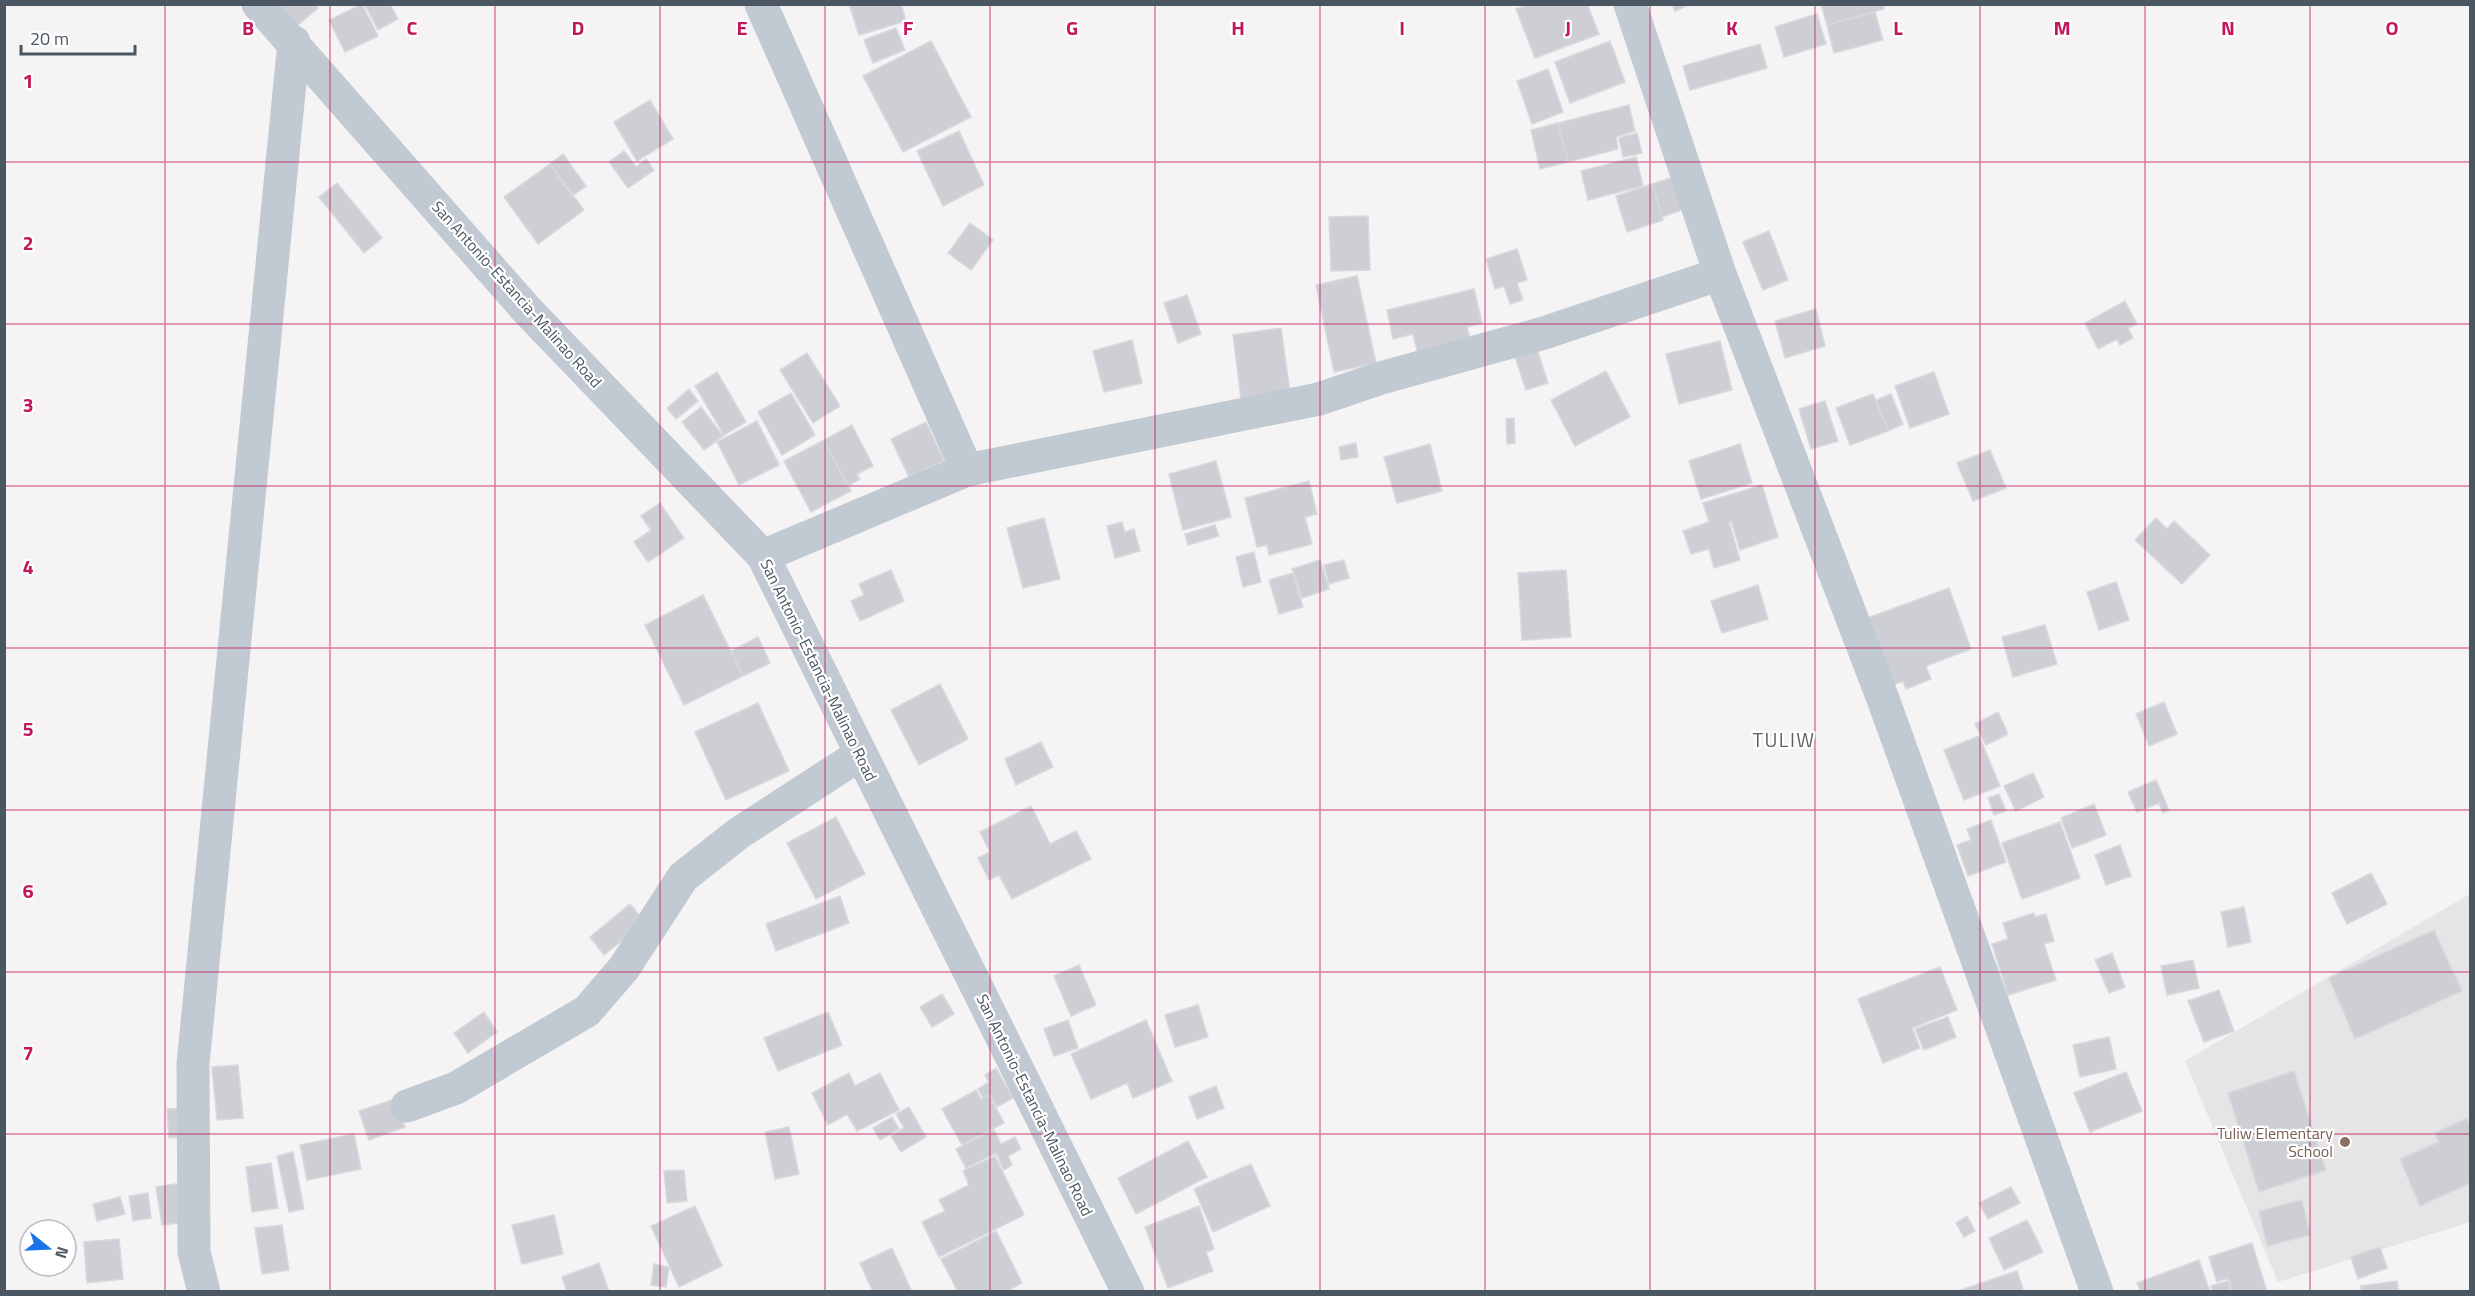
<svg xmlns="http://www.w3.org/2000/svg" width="2475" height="1296" viewBox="0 0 2475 1296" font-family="'Titillium Web',sans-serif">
  <rect width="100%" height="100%" fill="#f5f3f3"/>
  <path fill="#e6e4e5" d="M2470,894V1222L2278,1282L2185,1061Z"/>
  <path fill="#cdcfd5" stroke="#d7d9de" stroke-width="1.5" d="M285,4H314L318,8L293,29L278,11Z
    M362,4L378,36L345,52L329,20Z
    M390,4L398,19L378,30L365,5Z
    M849,4H901L906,21L859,35Z
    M1530,4H1587L1599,34L1535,58L1516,9Z
    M1672,4H1691L1675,11Z
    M1821,4H1883L1884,9L1827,25Z
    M1875,12L1883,40L1834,53L1827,25Z
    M1817,14L1826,44L1784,57L1775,27Z
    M896,28L905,50L873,63L864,40Z
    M931,41L971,117L903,152L863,76Z
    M1610,41L1625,82L1570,103L1555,62Z
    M1760,44L1767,68L1690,90L1683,66Z
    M1548,69L1563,112L1532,124L1517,81Z
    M650,100L673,139L637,161L614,122Z
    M1629,105L1635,131L1616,137L1618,149L1568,162L1558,123Z
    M1558,123L1568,162L1540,169L1531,130Z
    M959,131L984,185L943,206L917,151Z
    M1637,133L1642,153L1623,157L1619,138Z
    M624,151L636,167L646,159L654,170L628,188L609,162Z
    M563,154L586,186L572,196L550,164Z
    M1636,157L1643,186L1588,200L1581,171Z
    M550,164L584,210L538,244L504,197Z
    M1677,176L1687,208L1662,217L1652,184Z
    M337,183L382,238L364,253L319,197Z
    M1652,184L1663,220L1627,232L1616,196Z
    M1368,216L1370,270L1331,271L1329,217Z
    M970,223L993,240L971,270L948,253Z
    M1769,231L1788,280L1763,290L1743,242Z
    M1517,249L1527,280L1517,283L1523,300L1510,304L1504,286L1495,289L1486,259Z
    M1357,276L1376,363L1334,372L1316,285Z
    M1474,289L1482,323L1467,327L1471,341L1418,354L1413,334L1393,339L1387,310Z
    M1187,295L1201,334L1178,343L1164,303Z
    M2125,301L2137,324L2128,328L2133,338L2120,345L2117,339L2098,349L2085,323Z
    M1816,309L1825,346L1785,358L1775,321Z
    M1281,328L1290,392L1241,399L1233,335Z
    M1132,340L1142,383L1104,392L1093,351Z
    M1720,341L1732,390L1679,404L1666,354Z
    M1536,346L1548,383L1526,390L1514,354Z
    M807,353L840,406L813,423L780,370Z
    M1606,371L1630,417L1575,446L1551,400Z
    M717,372L746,422L724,435L695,386Z
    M1934,372L1949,414L1910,428L1895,386Z
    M689,389L698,401L676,419L667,408Z
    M791,393L815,435L782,455L758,412Z
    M1873,394L1888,431L1850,445L1836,408Z
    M1891,394L1903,424L1888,431L1876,400Z
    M1825,401L1838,441L1811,449L1799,409Z
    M701,407L723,436L704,450L682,422Z
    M1514,418L1515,443L1507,444L1506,419Z
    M757,421L779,465L739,485L717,442Z
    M926,422L944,461L909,477L891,439Z
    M852,425L873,466L857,474L860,479L848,486L824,440Z
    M824,440L851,491L811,512L784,461Z
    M1356,443L1358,457L1341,460L1339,447Z
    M1430,444L1442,491L1397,503L1384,457Z
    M1740,444L1752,483L1701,499L1689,461Z
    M1990,450L2006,488L1973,501L1957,463Z
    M1216,461L1231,517L1183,530L1169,474Z
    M1309,481L1317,514L1305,517L1312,544L1269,555L1267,545L1257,547L1245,498Z
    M1762,485L1778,537L1740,550L1731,521L1729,522L1740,560L1714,568L1709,549L1691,554L1683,531L1709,522L1703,503Z
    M660,503L684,538L648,562L634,542L651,530L641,516Z
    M1044,518L1060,579L1023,588L1007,528Z
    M2156,518L2167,529L2174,521L2210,555L2182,584L2135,540Z
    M1122,522L1125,532L1134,529L1140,551L1115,558L1107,526Z
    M1215,525L1219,536L1188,545L1185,534Z
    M1254,552L1261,582L1243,587L1236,557Z
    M1320,560L1329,589L1302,598L1292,569Z
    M1344,560L1349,578L1329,584L1324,565Z
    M891,570L904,601L860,621L851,601L864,595L859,584Z
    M1566,570L1571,637L1522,640L1518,573Z
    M1293,573L1303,607L1279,614L1269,580Z
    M2116,582L2129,620L2099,630L2087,592Z
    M1758,585L1768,619L1722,633L1711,601Z
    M1949,588L1971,649L1926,666L1931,679L1906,689L1903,681L1890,686L1865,619Z
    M703,595L743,676L684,705L645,625Z
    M2045,625L2057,664L2013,677L2002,637Z
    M758,637L770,663L743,676L731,651Z
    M940,684L968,739L919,765L891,710Z
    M2164,702L2177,734L2149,746L2136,714Z
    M758,703L789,771L726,800L695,732Z
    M1998,712L2008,734L1986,745L1975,724Z
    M1979,736L2000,786L1964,800L1944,750Z
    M1041,742L1053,767L1016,785L1005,759Z
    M2033,773L2044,797L2016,811L2004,786Z
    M2156,780L2169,810L2163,813L2159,803L2137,812L2128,792Z
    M1999,794L2006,811L1994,815L1988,798Z
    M2094,804L2106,835L2072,848L2061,818Z
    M1031,806L1050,844L1076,831L1091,859L1012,899L999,875L989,880L978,858L990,852L980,832Z
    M836,817L865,874L816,899L787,843Z
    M1991,820L2006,862L1968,876L1957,845L1971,840L1967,829Z
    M2060,822L2080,878L2022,899L2002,843Z
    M2120,845L2131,876L2106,885L2095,855Z
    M2371,873L2387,904L2347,924L2332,893Z
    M840,896L849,923L776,951L766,924Z
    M630,904L645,922L604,955L590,937Z
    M2244,907L2251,942L2228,947L2221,912Z
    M2034,913L2035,917L2046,914L2054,941L2044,944L2056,980L2008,995L1992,944L2008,939L2003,923Z
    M2434,930L2462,991L2355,1039L2329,978Z
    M2112,953L2125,987L2109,993L2095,960Z
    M2193,960L2199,988L2167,995L2161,966Z
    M1079,965L1096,1005L1071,1016L1054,976Z
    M1940,967L1957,1010L1912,1028L1920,1048L1883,1063L1858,999Z
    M2219,990L2234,1031L2204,1042L2188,1001Z
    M942,994L954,1014L932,1027L920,1007Z
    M1198,1005L1208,1037L1175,1047L1165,1015Z
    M484,1012L497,1032L468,1053L454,1033Z
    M828,1012L842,1045L778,1071L764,1038Z
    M1948,1017L1956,1037L1924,1050L1915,1029Z
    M1068,1020L1078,1048L1054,1056L1044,1029Z
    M1146,1020L1172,1081L1133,1098L1127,1083L1091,1099L1071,1054Z
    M2109,1037L2116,1069L2080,1077L2073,1045Z
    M238,1065L243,1118L217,1120L212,1067Z
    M996,1068L1013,1098L997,1107L990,1094L983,1098L978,1089L989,1082L985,1075Z
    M2294,1071L2326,1170L2259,1192L2228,1093Z
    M2126,1072L2142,1111L2090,1132L2074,1093Z
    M849,1073L855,1086L880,1073L899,1110L857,1131L847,1114L828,1125L812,1093Z
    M1216,1086L1224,1108L1197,1119L1189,1097Z
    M976,1090L981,1099L989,1095L1004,1123L962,1145L942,1109Z
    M395,1099L405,1127L369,1140L359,1111Z
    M909,1107L926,1137L901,1152L891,1136L904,1128L896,1114Z
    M187,1108L189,1136L169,1138L167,1109Z
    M892,1117L899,1129L880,1140L873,1128Z
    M2467,1118L2470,1126V1183L2420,1206L2400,1159L2439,1142L2435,1133Z
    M789,1127L799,1174L775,1179L765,1132Z
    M994,1130L1001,1144L1015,1137L1021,1149L1008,1156L1012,1165L1004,1170L996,1153L966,1168L956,1149Z
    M354,1134L361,1169L307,1180L300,1145Z
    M1188,1141L1207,1177L1136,1214L1118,1178Z
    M293,1152L304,1209L289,1212L277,1156Z
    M995,1156L1024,1215L939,1257L922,1222L945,1211L939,1200L969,1185L963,1171Z
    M271,1163L278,1208L252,1212L246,1167Z
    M1251,1164L1270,1206L1213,1232L1194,1189Z
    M684,1170L687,1201L667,1203L664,1171Z
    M181,1183L187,1222L162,1225L156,1187Z
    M2011,1187L2020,1203L1988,1219L1979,1203Z
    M148,1193L151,1218L133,1221L129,1196Z
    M120,1197L125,1214L97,1221L93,1204Z
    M2302,1200L2310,1235L2267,1246L2259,1211Z
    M695,1206L722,1266L679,1287L651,1226Z
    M1199,1206L1214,1249L1206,1252L1213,1271L1168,1288L1145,1227Z
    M554,1215L563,1254L522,1264L512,1225Z
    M1967,1216L1975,1231L1964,1237L1956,1223Z
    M2027,1220L2043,1252L2004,1270L1989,1238Z
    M282,1225L289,1270L262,1274L255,1228Z
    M996,1231L1022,1283L1006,1292H958L941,1259Z
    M119,1239L123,1279L87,1283L84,1242Z
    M2252,1243L2267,1292H2232L2228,1278L2217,1282L2209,1257Z
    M2380,1247L2387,1268L2358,1279L2351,1257Z
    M892,1248L912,1292H873L860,1263Z
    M2199,1260L2210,1292H2141L2137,1283Z
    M599,1263L609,1292H567L562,1277Z
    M654,1264L669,1267L666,1287L651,1285Z
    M2017,1271L2024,1292H1962L1961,1290Z
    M2228,1281L2231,1292H2213L2211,1286Z
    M2397,1281L2399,1292H2361V1286Z"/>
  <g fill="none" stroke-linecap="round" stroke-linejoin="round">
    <path stroke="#c1cad2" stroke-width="33" d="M258,4L526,309L763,556L1128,1292
      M761,4L967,470
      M1630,4L1720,274L1883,699L2097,1292
      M763,556L967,470L1319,399L1381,378L1544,333L1720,274
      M407,1106L456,1088L587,1011L624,968L683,877L739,833L861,754
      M204,1292L194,1252L193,1064L294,42"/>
  </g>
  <path fill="none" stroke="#c2185b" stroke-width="1.5" stroke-opacity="0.55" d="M165,4V1292M330,4V1292M495,4V1292M660,4V1292M825,4V1292M990,4V1292M1155,4V1292M1320,4V1292M1485,4V1292M1650,4V1292M1815,4V1292M1980,4V1292M2145,4V1292M2310,4V1292M4,162H2470M4,324H2470M4,486H2470M4,648H2470M4,810H2470M4,972H2470M4,1134H2470"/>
  <circle fill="#8d6e63" stroke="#fff" stroke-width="2" cx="2345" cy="1142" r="6"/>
  <g text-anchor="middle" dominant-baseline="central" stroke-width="4.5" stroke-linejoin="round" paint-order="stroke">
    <g font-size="16" fill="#4a5661" stroke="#fff">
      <text transform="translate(517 294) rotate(48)">San Antonio-Estancia-Malinao Road</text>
      <text transform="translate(819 670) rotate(64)">San Antonio-Estancia-Malinao Road</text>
      <text transform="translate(1035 1105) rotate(64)">San Antonio-Estancia-Malinao Road</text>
    </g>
    <g font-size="16" fill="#785e54" stroke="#fff" text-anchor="end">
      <text x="2333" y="1133">Tuliw Elementary<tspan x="2333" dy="18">School</tspan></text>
    </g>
    <g font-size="20" letter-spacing="1.5" fill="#5f6368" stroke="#fff">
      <text x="1784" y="739">TULIW</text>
    </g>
  </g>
  <g font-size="20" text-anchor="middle" font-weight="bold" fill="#c2185b" stroke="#fff" stroke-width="4.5" stroke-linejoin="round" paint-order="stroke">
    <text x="248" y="35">B</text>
    <text x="412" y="35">C</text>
    <text x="578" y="35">D</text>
    <text x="742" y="35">E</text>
    <text x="908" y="35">F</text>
    <text x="1072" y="35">G</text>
    <text x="1238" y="35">H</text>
    <text x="1402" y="35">I</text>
    <text x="1568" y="35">J</text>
    <text x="1732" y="35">K</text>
    <text x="1898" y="35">L</text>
    <text x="2062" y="35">M</text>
    <text x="2228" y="35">N</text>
    <text x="2392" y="35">O</text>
    <text x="28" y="88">1</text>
    <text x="28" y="250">2</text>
    <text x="28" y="412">3</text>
    <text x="28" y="574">4</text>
    <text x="28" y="736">5</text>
    <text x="28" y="898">6</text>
    <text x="28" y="1060">7</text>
  </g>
  <rect width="2475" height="1296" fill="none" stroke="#4a5661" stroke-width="12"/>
  <g transform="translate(48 1248) rotate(108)"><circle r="28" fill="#ffffff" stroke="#b7bbc0" stroke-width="1.5"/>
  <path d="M0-4.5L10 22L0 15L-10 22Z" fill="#1a73e8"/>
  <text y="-9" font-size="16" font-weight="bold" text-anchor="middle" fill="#4a5661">N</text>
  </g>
  <path d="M21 45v9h114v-9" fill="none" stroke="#4a5661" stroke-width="3"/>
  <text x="30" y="45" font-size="18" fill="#4a5661" stroke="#ffffff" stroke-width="4.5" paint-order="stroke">20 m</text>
</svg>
